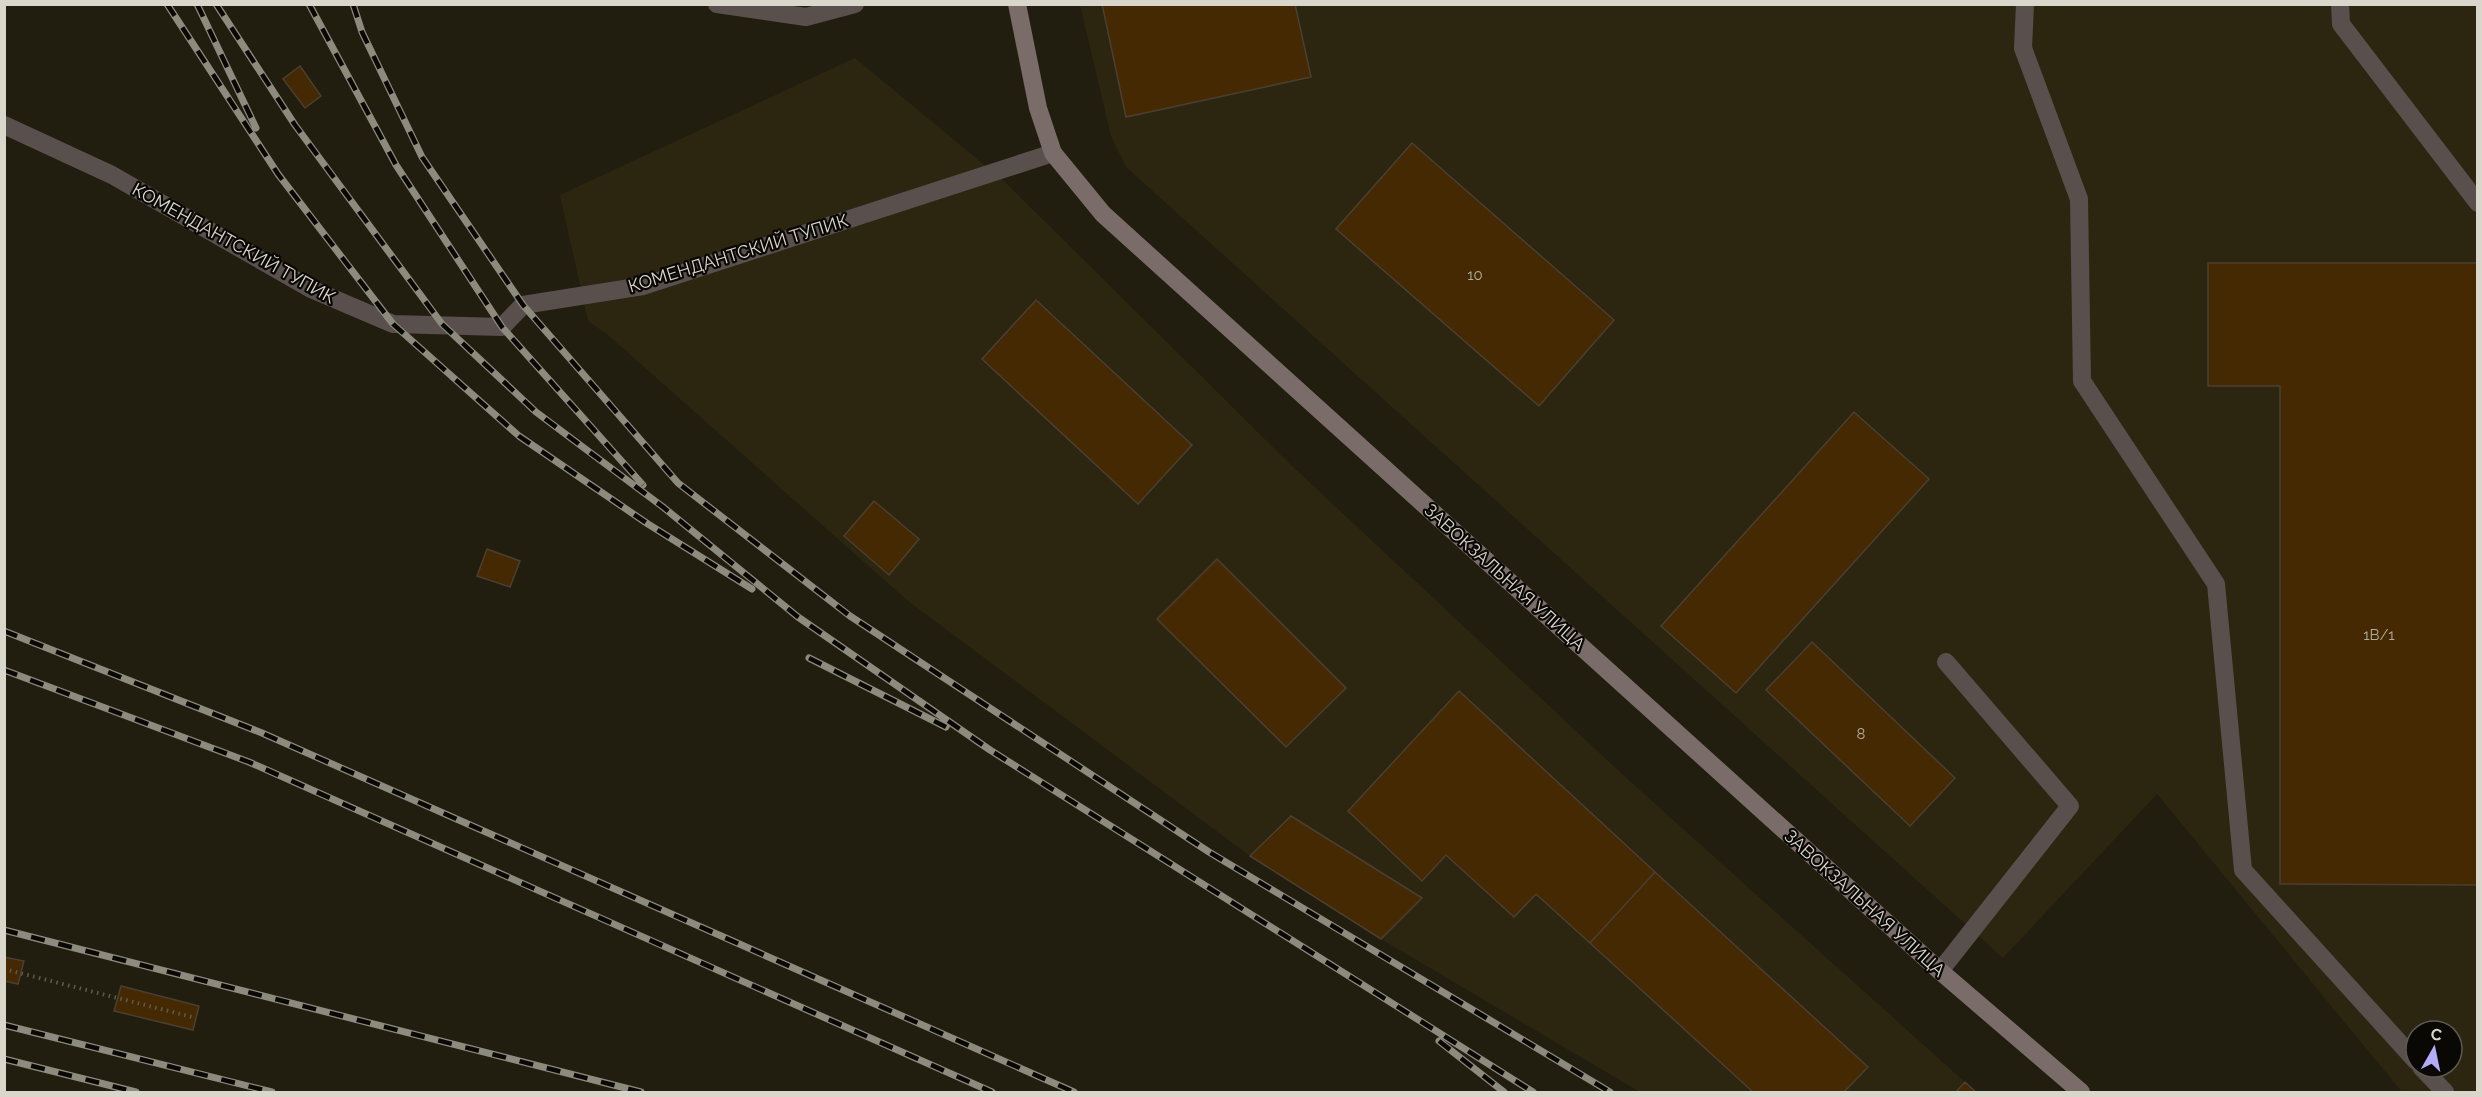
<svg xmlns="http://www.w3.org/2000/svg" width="2482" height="1097" viewBox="0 0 2482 1097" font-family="Raleway,sans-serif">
  <rect width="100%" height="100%" fill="#221e0f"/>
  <path fill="#2c2610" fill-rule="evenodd" d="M1080,5H2477V1092H2402L2157,794L2003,958L1126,167L1111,136ZM2416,1031H2452V1067H2416Z
    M855,58L1006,183L1293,467L1622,774L1976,1092H1640L1381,939L1250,856L908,601L608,335L588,321L560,195Z"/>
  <path fill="#442902" stroke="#4b3f32" stroke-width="1.5" d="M1102,4H1295L1311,77L1126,117Z
    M300,66L321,96L305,108L283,79Z
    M1412,143L1614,320L1539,406L1336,229Z
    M2208,263H2478V885L2280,884V386H2208Z
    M1036,300L1192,445L1138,504L982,359Z
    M1854,412L1929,479L1736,693L1661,626Z
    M874,501L919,539L889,575L844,536Z
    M487,549L520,561L510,587L477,576Z
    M1217,559L1346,688L1286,747L1157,619Z
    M1812,642L1955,778L1910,826L1766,690Z
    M1459,691L1655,872L1590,943L1536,894L1514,917L1446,855L1422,881L1348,811Z
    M1291,816L1422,898L1381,939L1250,856Z
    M1655,872L1868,1067L1844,1092H1753L1590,943Z
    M4,957L24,961L18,984L4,981Z
    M121,986L199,1006L193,1030L114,1011Z
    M1965,1082L1976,1092H1956Z"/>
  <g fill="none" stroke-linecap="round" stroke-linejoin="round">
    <path stroke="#5e5a4d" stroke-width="4" stroke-dasharray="1.5 4.5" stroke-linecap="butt" d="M4,969L196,1018"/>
    <path stroke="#59504e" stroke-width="18" d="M717,4L806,17L855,4
      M2025,4L2023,48L2079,199L2082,381L2216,584L2243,870L2416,1061
      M2340,4L2341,24L2478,203
      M1940,971L2070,806L1946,662
      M2421,1067L2445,1092"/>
    <path stroke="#59504e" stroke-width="18" d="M4,125L112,175L311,289L393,324L502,327L523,305L643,286L1053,153"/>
    <path stroke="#7a6c69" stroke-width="18" d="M1017,4L1038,108L1053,153L1103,214L1940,971L2081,1092"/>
    <g stroke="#8d8a7e" stroke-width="7">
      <path id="rail" d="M167,4L278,174L393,324L519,436L648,524L752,589
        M197,4L256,128
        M216,4L295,125L442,324L536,412L663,507L798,617L990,750L1533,1092
        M309,4L396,165L502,327L643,485
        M353,4L362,32L422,157L523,305L678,483L850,616L1209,852L1610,1092
        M4,631L262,733L1074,1092
        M809,658L946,727
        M4,670L249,762L992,1092
        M4,930L641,1092
        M4,1025L272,1092
        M1439,1041L1504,1092
        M4,1059L136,1092"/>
    </g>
    <use href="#rail" stroke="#0a0804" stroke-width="4.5" stroke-dasharray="14" stroke-linecap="butt"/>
  </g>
  <g text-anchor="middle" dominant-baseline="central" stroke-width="4.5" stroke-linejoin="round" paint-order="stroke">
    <g font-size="15" fill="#b4ab9a">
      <text x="1475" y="275">10</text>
      <text x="2379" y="635">1В/1</text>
      <text x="1861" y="734">8</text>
    </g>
    <g font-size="18" fill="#d9d6cc" stroke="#0a0804">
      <text transform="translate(234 243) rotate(29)">КОМЕНДАНТСКИЙ ТУПИК</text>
      <text transform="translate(738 253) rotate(-17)">КОМЕНДАНТСКИЙ ТУПИК</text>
      <text transform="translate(1505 577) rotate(42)">ЗАВОКЗАЛЬНАЯ УЛИЦА</text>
      <text transform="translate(1865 903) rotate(42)">ЗАВОКЗАЛЬНАЯ УЛИЦА</text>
    </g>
  </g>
  <rect width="2482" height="1097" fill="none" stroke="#d9d6cc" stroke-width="12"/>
  <g transform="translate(2434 1049) rotate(9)"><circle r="28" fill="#0a0804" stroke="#5d5a54" stroke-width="1.5"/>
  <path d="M0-4.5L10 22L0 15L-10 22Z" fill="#b3adf9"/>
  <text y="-9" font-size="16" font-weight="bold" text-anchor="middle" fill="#d9d6cc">С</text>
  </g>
</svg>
